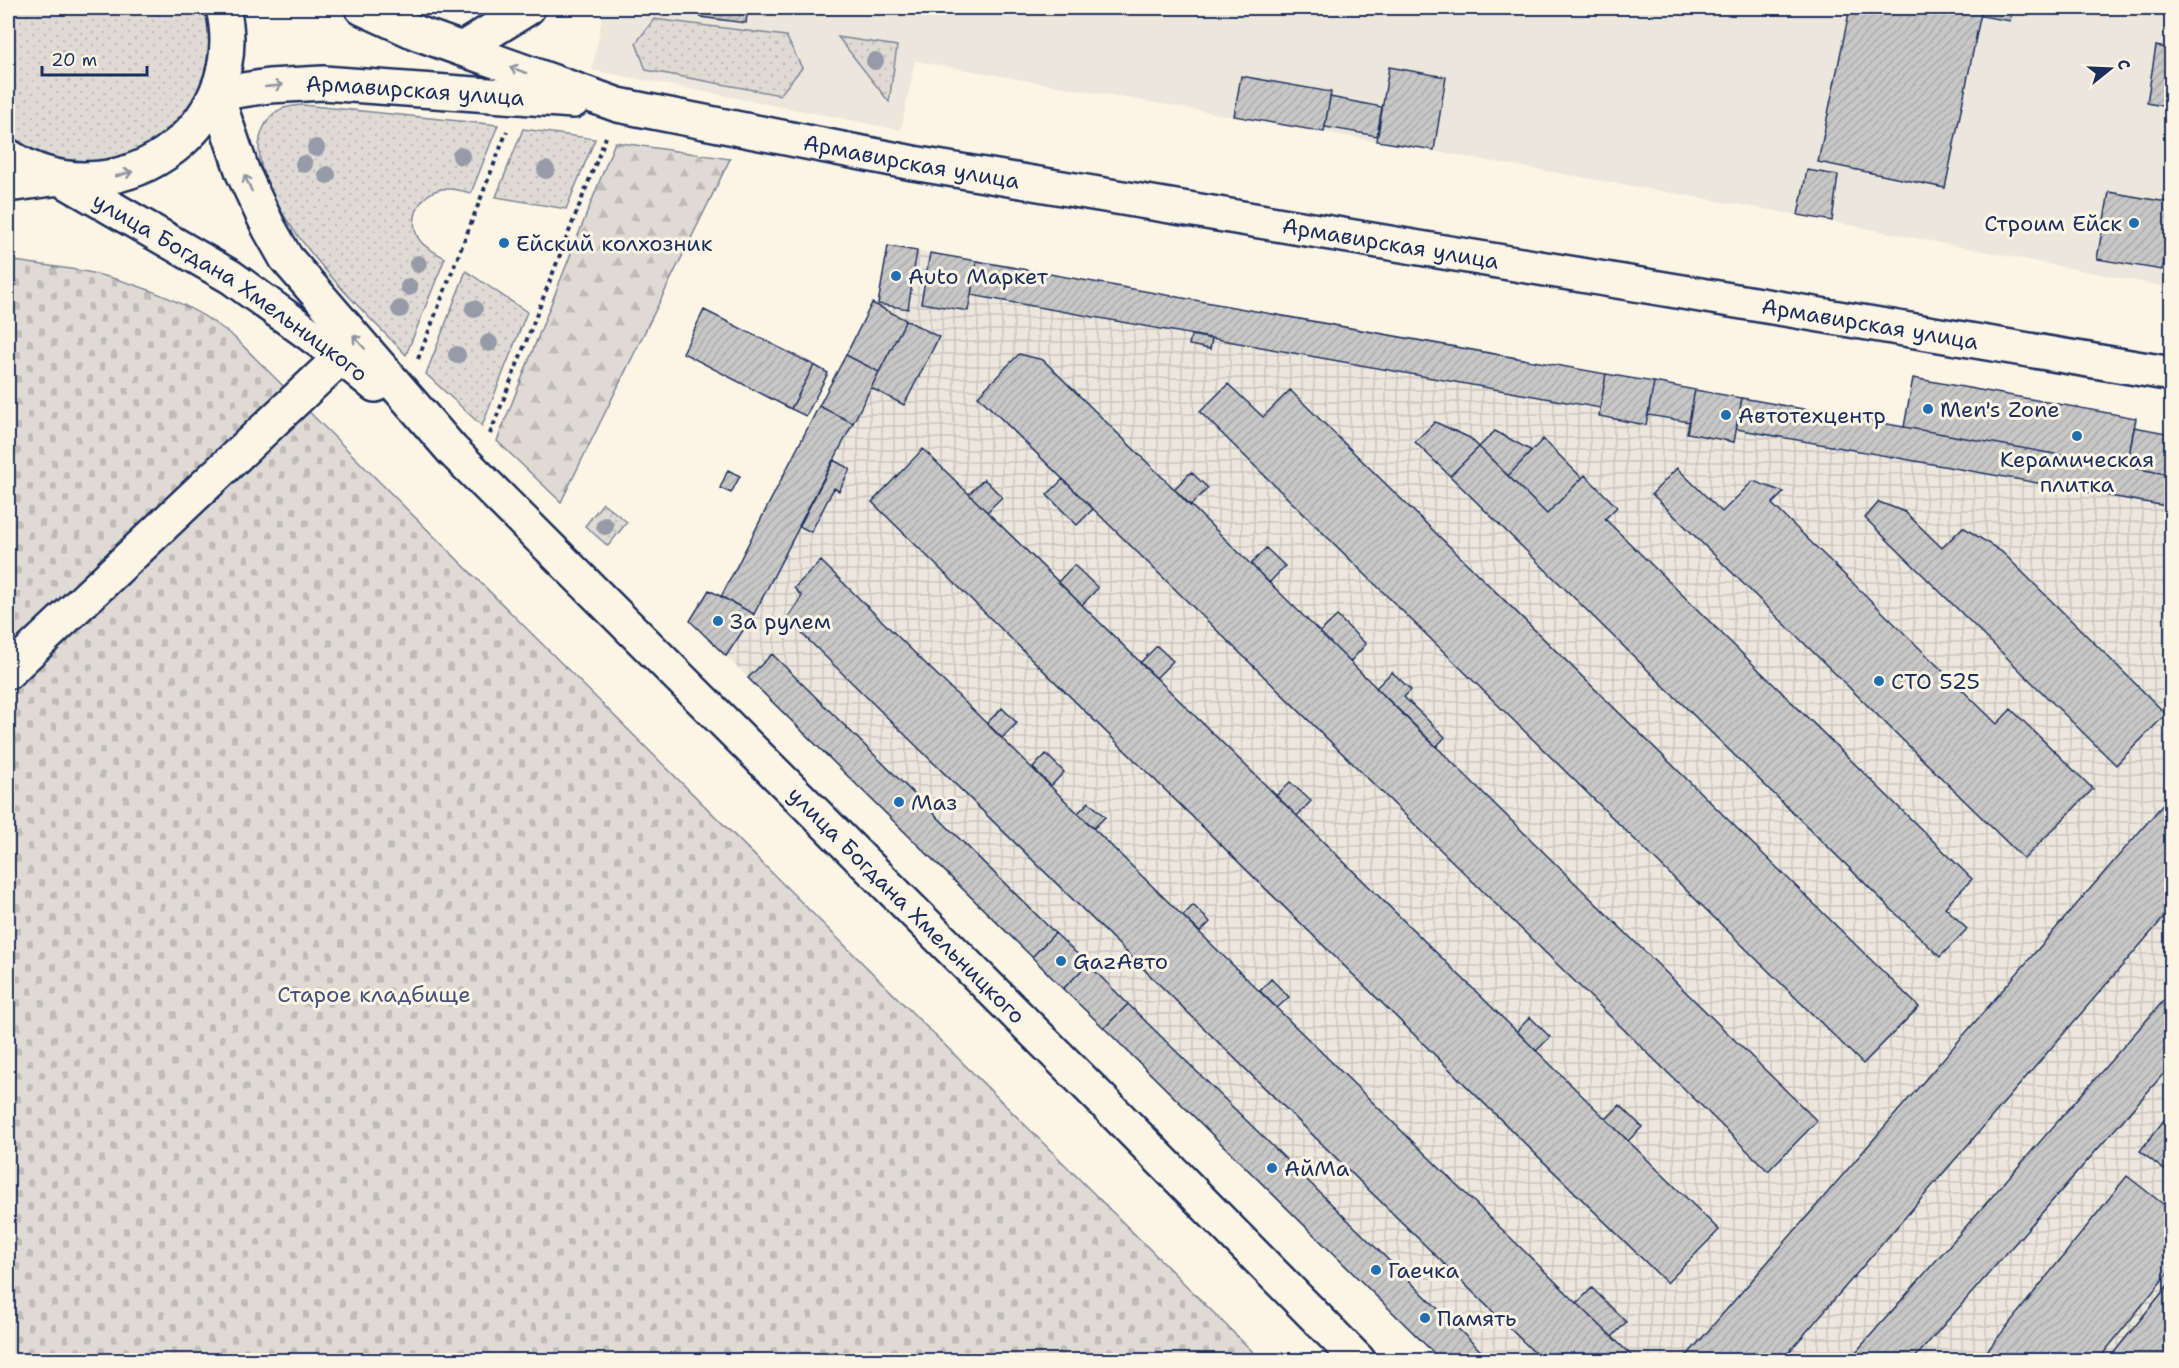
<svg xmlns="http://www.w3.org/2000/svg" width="2179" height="1368" viewBox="0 0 2179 1368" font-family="'Shantell Sans',sans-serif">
  <defs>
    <pattern id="industrial-grid" width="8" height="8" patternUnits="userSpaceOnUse" patternTransform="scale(1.5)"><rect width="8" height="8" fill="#ece7dc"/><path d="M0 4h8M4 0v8" fill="none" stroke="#cac6bf"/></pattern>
    <pattern id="grass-dots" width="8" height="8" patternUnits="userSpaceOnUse" patternTransform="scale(1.5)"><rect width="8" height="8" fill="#dfdbd4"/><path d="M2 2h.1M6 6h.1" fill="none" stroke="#bfbcb8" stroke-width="1.8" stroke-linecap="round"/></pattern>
    <pattern id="forest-firs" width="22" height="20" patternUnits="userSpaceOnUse" patternTransform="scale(1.5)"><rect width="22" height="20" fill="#dfdbd4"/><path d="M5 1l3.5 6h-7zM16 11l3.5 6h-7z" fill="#bfbcb8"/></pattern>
    <pattern id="cemetery-stones" width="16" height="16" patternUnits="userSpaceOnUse" patternTransform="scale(1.5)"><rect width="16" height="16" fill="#dfdbd4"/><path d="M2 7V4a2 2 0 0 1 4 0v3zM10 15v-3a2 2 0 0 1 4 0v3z" fill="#bfbcb8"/></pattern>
    <pattern id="building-hatch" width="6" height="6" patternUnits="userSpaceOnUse" patternTransform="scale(1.5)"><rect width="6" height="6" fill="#c8c7c6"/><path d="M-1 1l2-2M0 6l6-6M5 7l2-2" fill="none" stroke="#ababac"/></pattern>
  </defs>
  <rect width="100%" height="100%" fill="#fcf5e5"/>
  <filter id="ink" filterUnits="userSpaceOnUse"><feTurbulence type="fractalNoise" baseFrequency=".0167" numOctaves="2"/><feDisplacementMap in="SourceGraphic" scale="12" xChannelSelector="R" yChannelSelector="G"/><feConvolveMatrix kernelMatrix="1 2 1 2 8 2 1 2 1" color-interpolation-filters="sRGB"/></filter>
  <g filter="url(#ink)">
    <path fill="#ece7dc" d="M604,8H2171V288L1798,215L915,61L901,130L592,70Z"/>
    <path fill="url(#industrial-grid)" d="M888,246L2171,475V1360H1441L690,621L709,590L721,597L872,303H878Z"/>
    <path fill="url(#grass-dots)" stroke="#7d8599" stroke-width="1.5" d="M8,8H207C210,35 213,58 203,85C200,91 195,98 191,104C152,170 66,180 8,134Z
      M654,19L786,36L802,68L780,95L646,70L636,43Z
      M838,37L897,46L889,102Z
      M303,105L498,125L471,193C462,191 451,188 442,189C418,193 406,223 421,242C427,249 437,253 445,258L406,355C365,312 235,193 263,129C271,110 284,106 303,105Z
      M523,129L595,139L566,209L496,197Z
      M466,271L527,312L482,426L426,374Z
      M603,503L627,522L608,546L585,526Z"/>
    <path fill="url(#forest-firs)" stroke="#7d8599" stroke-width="1.5" d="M615,142L730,159L561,502L497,441Z"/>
    <path fill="url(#cemetery-stones)" stroke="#7d8599" stroke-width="1.5" d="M15,261C41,265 67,268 92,273C141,284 195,305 234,337L1261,1360H8V268Z"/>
    <path fill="url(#building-hatch)" stroke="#1b2f5e" stroke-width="1.5" d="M702,8H748L746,23L700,17Z
      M1850,8H1982L1945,188L1818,162Z
      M1982,8H2012L2010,21L1981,16Z
      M2156,46L2172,49V108L2147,103Z
      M1389,67L1446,77L1434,150L1377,141Z
      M1241,76L1331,92L1324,132L1234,116Z
      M1330,97L1382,107L1377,136L1325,127Z
      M1807,170L1838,175L1832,221L1798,215Z
      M2109,192L2172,203V220L2162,270L2097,259Z
      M888,246L917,251L908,309L878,304Z
      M930,253L977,261L968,311L921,303Z
      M977,261L1606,374L1600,408L971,295Z
      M872,303L906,320L879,372L846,355Z
      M704,310L814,365L791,409L683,353Z
      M906,320L939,337L904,405L871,388Z
      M1191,335L1212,339L1210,349L1189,345Z
      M1019,354L1043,360L1817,1121L1768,1171L978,396Z
      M846,355L879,372L853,423L819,406Z
      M814,365L828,373L806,416L791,409Z
      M1606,374L1654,382L1646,425L1599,416Z
      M1913,378L2136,418L2127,467L1904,427Z
      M1654,382L1695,390L1689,422L1648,415Z
      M1228,384L1263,417L1290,390L1919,1007L1863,1064L1200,412Z
      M1695,390L1742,398L1734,442L1687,433Z
      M1742,398L2172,475V507L1736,429Z
      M819,406L853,423L754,614L721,597Z
      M1435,422L1470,438L1479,447L1450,476L1415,442Z
      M2134,427L2172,434V475L2127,467Z
      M1495,431L1532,451L1508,476L1479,447Z
      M1543,439L1582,478L1547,514L1508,476Z
      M1479,447L1547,514L1585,475L1617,507L1605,519L1972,879L1945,907L1967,929L1940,957L1450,476Z
      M923,449L1719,1230L1667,1283L872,502Z
      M833,460L850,469L839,491L834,488L811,532L799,526Z
      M1677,468L1722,512L1753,481L1784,492L1772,504L1997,724L2011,709L2093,789L2024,859L1652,494Z
      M728,470L740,476L731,493L720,488Z
      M1191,472L1208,488L1190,506L1174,489Z
      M984,479L1002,497L987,512L969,494Z
      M1063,479L1093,509L1077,525L1047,495Z
      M1879,502L1905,512L1942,548L1963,527L2002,552L2166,714L2116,765L1865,518Z
      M1266,548L1285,566L1269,583L1251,564Z
      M821,561L1577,1303L1636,1360H1542L787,619L802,596L794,588Z
      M1074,565L1098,588L1082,605L1058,582Z
      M709,590L754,614L726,656L690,621Z
      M1337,616L1366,644L1350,662L1320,632Z
      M1157,646L1173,661L1156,678L1140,663Z
      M772,654L1055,933L1032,957L748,678Z
      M1392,672L1411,690L1404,697L1445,737L1436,747L1376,688Z
      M1002,708L1017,723L1002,738L987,723Z
      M1046,754L1064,772L1051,786L1033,768Z
      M1290,782L1311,801L1297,816L1276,796Z
      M2172,794V908L1782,1360H1683Z
      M1089,802L1105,817L1094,828L1078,813Z
      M1193,905L1210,922L1200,932L1183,916Z
      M1055,933L1088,964L1063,989L1032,957Z
      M1088,964L1128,1004L1104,1028L1063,989Z
      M1271,979L1289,997L1277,1008L1260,991Z
      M2172,991V1064L1913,1360H1849Z
      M1128,1004L1490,1360H1441L1104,1028Z
      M1530,1017L1550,1037L1536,1051L1517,1031Z
      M1620,1105L1642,1127L1628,1141L1606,1119Z
      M2172,1110V1176L2140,1151Z
      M2127,1176L2172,1211V1268L2098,1360H1980Z
      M2172,1280V1360H2108Z
      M1592,1288L1626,1322L1612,1337L1577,1303Z"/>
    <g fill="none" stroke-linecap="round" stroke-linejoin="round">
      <g stroke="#1b2f5e" stroke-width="38">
        <g id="minor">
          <path id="s1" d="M362,8L417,33L618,105L913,163L2172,374"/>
          <path d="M462,49L528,8"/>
          <path id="s2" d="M216,94L269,86L323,83L573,101"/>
          <path d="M8,672L341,357"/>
        </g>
      </g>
      <g stroke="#1b2f5e" stroke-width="38">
        <g id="major">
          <path id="s3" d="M216,94L243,173L269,228L286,258L452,450L1100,1098L1358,1360"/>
          <path d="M8,156C112,224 252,131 223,8"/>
          <path id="s4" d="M8,185L60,178L231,277L341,357L375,385"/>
        </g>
      </g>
      <path stroke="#1b2f5e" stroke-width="4" stroke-dasharray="4.5 4.5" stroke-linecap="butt" d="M418,359L507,131
        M490,434L606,137"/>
      <use href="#minor" stroke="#fcf5e5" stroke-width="33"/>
      <use href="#major" stroke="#fcf5e5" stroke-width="33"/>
    </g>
    <g fill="#969ba8">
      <circle cx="875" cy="61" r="9"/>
      <circle cx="316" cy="148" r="9"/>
      <circle cx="461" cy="156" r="9"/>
      <circle cx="304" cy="164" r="9"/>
      <circle cx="546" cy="170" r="9"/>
      <circle cx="327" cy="175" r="9"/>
      <circle cx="418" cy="264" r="9"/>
      <circle cx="409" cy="287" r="9"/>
      <circle cx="400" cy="309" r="9"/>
      <circle cx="474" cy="309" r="9"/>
      <circle cx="489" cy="343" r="9"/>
      <circle cx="457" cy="355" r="9"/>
      <circle cx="605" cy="526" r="9"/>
    </g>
    <defs><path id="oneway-shaft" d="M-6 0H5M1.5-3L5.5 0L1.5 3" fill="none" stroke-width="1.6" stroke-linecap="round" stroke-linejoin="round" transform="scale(1.5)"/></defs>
    <g stroke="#8c92a2">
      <use href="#oneway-shaft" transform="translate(518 70) rotate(-160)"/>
      <use href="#oneway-shaft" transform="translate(274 86) rotate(-6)"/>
      <use href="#oneway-shaft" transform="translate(124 174) rotate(-16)"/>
      <use href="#oneway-shaft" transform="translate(248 183) rotate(-115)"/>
      <use href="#oneway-shaft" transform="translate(359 342) rotate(-131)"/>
    </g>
  </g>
  <g fill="#1f6fb2" stroke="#fcf5e5" stroke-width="2">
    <circle cx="2134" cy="223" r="6"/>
    <circle cx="504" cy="243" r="6"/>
    <circle cx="896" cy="276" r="6"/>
    <circle cx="1928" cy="409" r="6"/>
    <circle cx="1726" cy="415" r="6"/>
    <circle cx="2077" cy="436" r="6"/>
    <circle cx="718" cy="621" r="6"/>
    <circle cx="1879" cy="681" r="6"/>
    <circle cx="899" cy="802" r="6"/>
    <circle cx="1061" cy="961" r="6"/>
    <circle cx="1272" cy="1168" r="6"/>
    <circle cx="1376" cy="1270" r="6"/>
    <circle cx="1425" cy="1318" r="6"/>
  </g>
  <g text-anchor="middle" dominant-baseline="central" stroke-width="6" stroke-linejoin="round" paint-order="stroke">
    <g font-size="22" fill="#1b2f5e" stroke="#fcf5e5">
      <text stroke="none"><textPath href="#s2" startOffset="200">Армавирская улица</textPath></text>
      <text stroke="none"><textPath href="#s1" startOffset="573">Армавирская улица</textPath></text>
      <text stroke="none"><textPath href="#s1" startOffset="1059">Армавирская улица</textPath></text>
      <text stroke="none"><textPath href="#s4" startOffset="255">улица Богдана Хмельницкого</textPath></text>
      <text stroke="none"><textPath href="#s1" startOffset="1545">Армавирская улица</textPath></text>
      <text stroke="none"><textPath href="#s3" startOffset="1076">улица Богдана Хмельницкого</textPath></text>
    </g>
    <g font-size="22" fill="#1b2f5e" stroke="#fcf5e5" text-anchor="start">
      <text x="2122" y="223" text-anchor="end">Строим Ейск</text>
      <text x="516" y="243">Ейский колхозник</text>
      <text x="908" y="276">Auto Маркет</text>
      <text x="1940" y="409">Men's Zone</text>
      <text x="1738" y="415">Автотехцентр</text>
      <text x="2077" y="459" text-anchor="middle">Керамическая<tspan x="2077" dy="25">плитка</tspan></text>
      <text x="730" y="621">За рулем</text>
      <text x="1891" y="681">СТО 525</text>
      <text x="911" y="802">Маз</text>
      <text x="1073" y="961">GazАвто</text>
      <text x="1284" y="1168">АйМа</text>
      <text x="1388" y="1270">Гаечка</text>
      <text x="1437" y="1318">Память</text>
    </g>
    <g font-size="22" fill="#425176" stroke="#fcf5e5">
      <text x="374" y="994">Старое кладбище</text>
    </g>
  </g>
  <rect width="2179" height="1368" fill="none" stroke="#fcf5e5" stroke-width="30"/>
  <rect x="15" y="15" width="2149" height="1338" fill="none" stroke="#1b2f5e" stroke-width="2" filter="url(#ink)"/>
  <g transform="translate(2110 69) rotate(72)" stroke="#fcf5e5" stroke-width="4.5" paint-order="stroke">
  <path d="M0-4.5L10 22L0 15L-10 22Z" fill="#1b2f5e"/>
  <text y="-9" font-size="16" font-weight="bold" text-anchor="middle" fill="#1b2f5e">С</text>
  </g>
  <path d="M42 66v9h105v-9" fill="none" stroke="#1b2f5e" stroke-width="3"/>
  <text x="51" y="66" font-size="18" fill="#1b2f5e" stroke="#fcf5e5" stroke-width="4.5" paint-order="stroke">20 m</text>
</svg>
